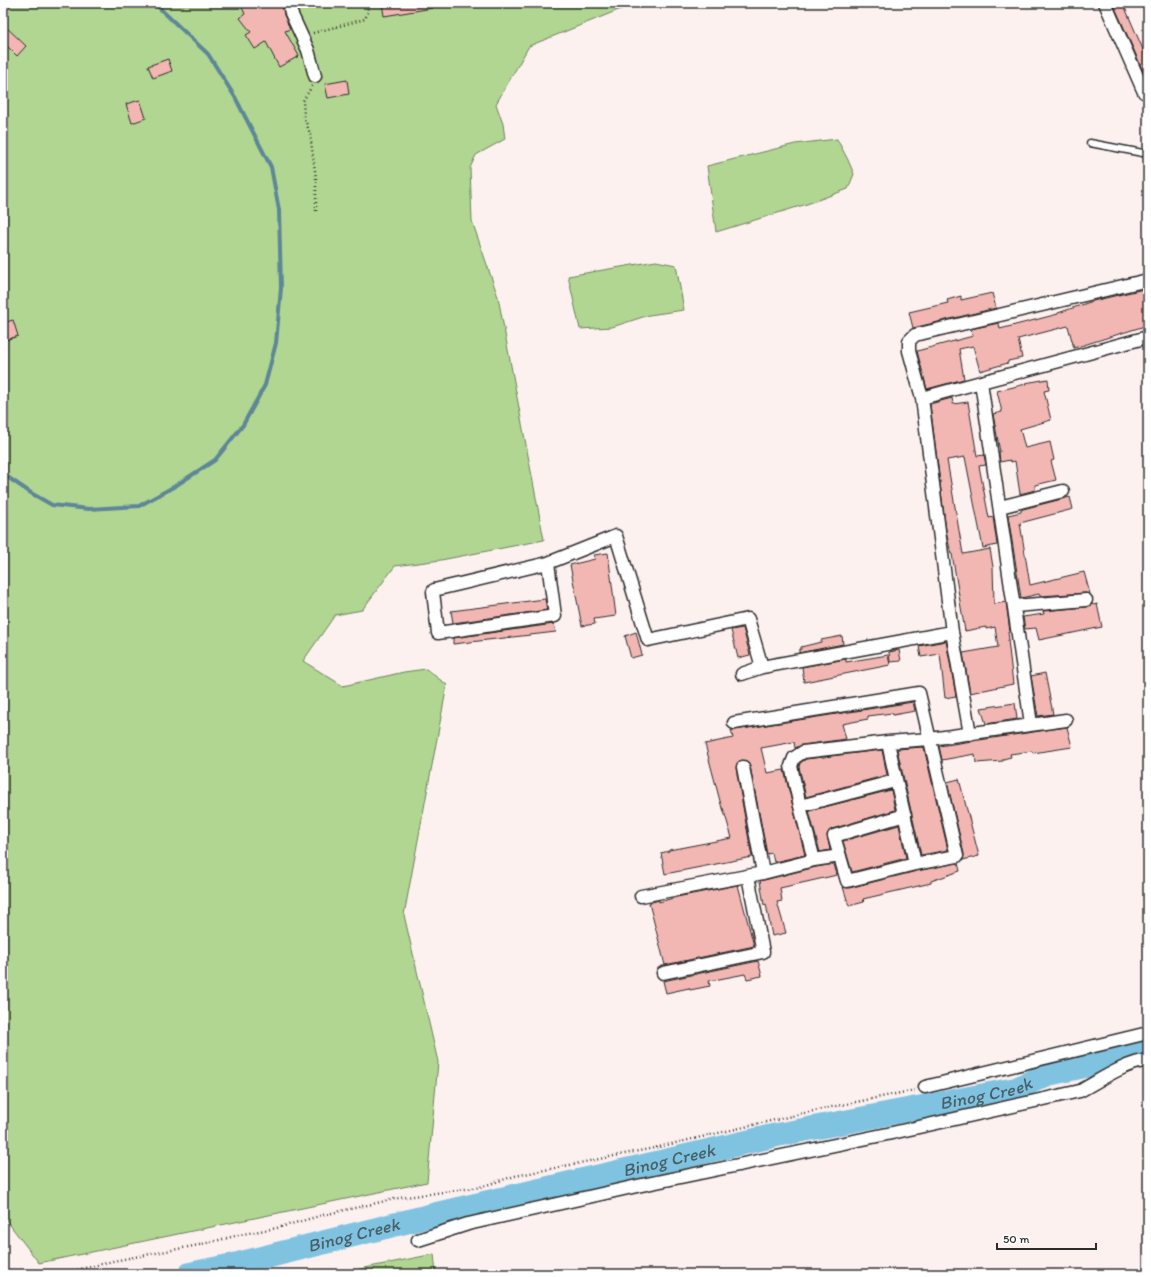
<svg xmlns="http://www.w3.org/2000/svg" width="1151" height="1277" viewBox="0 0 1151 1277" font-family="Itim,sans-serif">
  <rect width="100%" height="100%" fill="#fdf1f0"/>
  <filter id="ink" filterUnits="userSpaceOnUse"><feTurbulence type="fractalNoise" baseFrequency=".025" numOctaves="2"/><feDisplacementMap in="SourceGraphic" scale="8" xChannelSelector="R" yChannelSelector="G"/><feConvolveMatrix kernelMatrix="1 2 1 2 8 2 1 2 1" color-interpolation-filters="sRGB"/></filter>
  <g filter="url(#ink)">
    <path fill="#b1d691" stroke="#6e805e" d="M3,3H636L529,46L496,104L503,124L505,139L476,155L470,168L472,221L498,297L544,540L441,560L395,566L362,610L335,615L303,661L343,686L404,672L426,669L447,685L404,915L438,1062L427,1182L39,1263L3,1216Z
      M837,139L848,160L854,174L848,189L807,204L716,232L707,166L795,144Z
      M656,261L676,265L684,310L649,315L612,327L580,329L568,276Z
      M434,1254L436,1274H335Z"/>
    <g fill="none" stroke-linecap="round" stroke-linejoin="round">
      <path stroke="#5d8698" stroke-width="4" d="M3,474L31,493L52,505L89,509L139,506L175,486L215,460L243,425L265,385L276,343L281,288L279,210L271,167L235,97L208,54L154,3"/>
      <path stroke="#7fc3e0" stroke-width="24" id="s1" d="M190,1274L238,1264L437,1214L777,1135L1016,1089L1048,1074L1148,1052"/>
    </g>
    <path fill="#f3b7b3" stroke="#2b2b2b" d="M240,3H282L284,15L290,29L285,31L299,56L279,67L266,42L255,49L246,35L251,32L240,18L245,14Z
      M382,3H433V8L384,16Z
      M1113,3H1123L1148,61V82Z
      M3,24L26,46L17,56L3,42Z
      M168,59L172,71L153,78L148,66Z
      M347,80L349,94L328,98L325,84Z
      M140,100L146,118L132,123L126,104Z
      M1148,288V325L1074,348L1068,326L1018,339L1022,358L1008,361V363L980,371L973,346L959,349L964,379L927,389L917,351L973,336L971,329L999,323L1000,329L1058,314V313L1093,301Z
      M992,293L996,308L913,328L909,312L948,303L947,300L961,296V300Z
      M13,320L18,336L3,341V323Z
      M1048,379L1049,390L1044,391L1051,420L1020,429L1025,448L1050,442L1054,460L1051,461L1056,480L1035,485V490L1020,494L1015,461L1011,462L1010,460L1000,462L999,452H1000L993,414L1002,412L997,391L1026,384L1025,383Z
      M952,398L953,404L968,402L977,456L984,455L986,465L979,466L989,518L993,517L997,545L983,548L965,457L947,460L963,554L990,549L993,567L994,604L1006,602L1010,632H1008L1009,640H1008L1013,684L970,693L963,653L998,647L995,627L986,629V627L965,631L952,554H951L946,530L930,404Z
      M1070,497L1073,509L1020,523L1030,585L1084,572L1090,594L1085,593L1040,596L1039,594L1021,598L1008,515L1021,512V510L1023,509Z
      M608,553L616,616L594,619L595,624L582,626L570,565L595,559L594,555Z
      M545,599L547,610L453,623L451,611Z
      M1092,604L1093,605L1097,604L1102,627L1039,640L1036,628L1025,629L1023,617L1044,614L1043,611L1087,607Z
      M554,624L556,632L453,644V638Z
      M743,628L750,655L738,658L731,630Z
      M636,632L642,655L631,658L625,636Z
      M842,636L843,644L799,653V650L801,649V647L821,642V640Z
      M946,641L956,696L945,698L940,654L921,657L919,646Z
      M899,650L901,661L890,662L889,652Z
      M888,655L890,665L804,682L802,667L846,659V662Z
      M1045,673L1053,714L1038,716L1031,676Z
      M913,702L915,711L893,715L892,713L868,716V719L842,724L846,739L802,745L795,748L794,742L761,748L767,773L784,770L805,855L774,862L772,853L767,854L750,766L748,762L742,760L738,762L736,768L752,857L665,874L661,853L669,851V850L732,838L723,808H722L720,801L705,744L733,738L731,730H735Z
      M1015,703L1017,719L986,724L981,708Z
      M1067,727L1072,747L1033,753L1032,751L1010,754L1011,757L1003,759V761L976,763L975,754L942,760L939,746Z
      M923,747L924,748L948,850L921,855L897,749Z
      M882,750L887,775L806,797L799,767L800,763L806,759Z
      M959,779L979,856L963,860L964,854L947,782Z
      M891,790L895,810L832,829L827,835L830,850L820,852L809,811Z
      M899,825L906,858L852,872L843,841Z
      M958,863L960,871L931,881V883L863,899L864,902L849,906L843,887L849,888L917,871Z
      M834,864L837,875L780,888L782,901L777,902L786,933L772,936L766,904L764,905L760,881L816,867Z
      M738,885L754,946L665,965L649,903L659,900V902L677,897Z
      M758,961L762,976L747,979L745,974L709,981L710,986L690,990L689,988L666,993L663,981Z"/>
    <g fill="none" stroke-linecap="round" stroke-linejoin="round">
      <g stroke="#2b2b2b" stroke-width="9">
        <path id="service" d="M1090,143L1148,154"/>
      </g>
      <g stroke="#2b2b2b" stroke-width="15">
        <path id="minor" d="M289,3L291,13L308,50L315,76
          M1105,3L1144,92L1148,91
          M981,382L1031,724
          M922,398L909,351V341L915,335L1148,280
          M1000,507L1063,491
          M548,563L434,590L433,592L438,633L555,616L548,563L616,536L648,640L748,619L762,667
          M1015,606L1086,600
          M742,674L762,667L952,632
          M734,723L919,693L957,856L915,864L847,881L834,836L905,815
          M970,734L952,632L922,398L1148,337
          M888,742C896,783 907,823 915,864
          M743,767L763,873
          M800,806L895,781
          M814,860L800,806L791,766L794,758L803,752L888,742L930,739L1066,720
          M641,896L763,873L814,860L840,856
          M663,973L763,952L748,876
          M925,1087L1148,1033
          M418,1240L468,1224L637,1186L892,1133L1080,1091C1102,1079 1123,1064 1148,1060"/>
      </g>
      <path stroke="#2b2b2b" stroke-width="2.5" stroke-dasharray="1 3" stroke-linecap="butt" d="M313,33L365,19L368,12L367,3
        M312,86L303,101L304,116L310,134L316,178V211
        M62,1274L113,1261L199,1245L243,1234L277,1228L323,1215L399,1198L480,1187L515,1176L654,1148L822,1109L915,1090"/>
      <use href="#service" stroke="#fff" stroke-width="6"/>
      <use href="#minor" stroke="#fff" stroke-width="12"/>
    </g>
  </g>
  <g text-anchor="middle" dominant-baseline="central" stroke-width="4" stroke-linejoin="round" paint-order="stroke">
    <g font-size="18" font-style="italic" fill="#48606a" stroke="#fff">
      <text stroke="none"><textPath href="#s1" startOffset="816">Binog Creek</textPath></text>
      <text stroke="none"><textPath href="#s1" startOffset="492">Binog Creek</textPath></text>
      <text stroke="none"><textPath href="#s1" startOffset="168">Binog Creek</textPath></text>
    </g>
  </g>
  <rect width="1151" height="1277" fill="none" stroke="#fff" stroke-width="16"/>
  <rect x="8" y="8" width="1135" height="1261" fill="none" stroke="#2b2b2b" stroke-width="1.5" filter="url(#ink)"/>
  <path d="M997 1243v6h99v-6" fill="none" stroke="#2b2b2b" stroke-width="2"/>
  <text x="1003" y="1243" font-size="12" fill="#2b2b2b" stroke="#ffffff" stroke-width="3" paint-order="stroke">50 m</text>
</svg>
